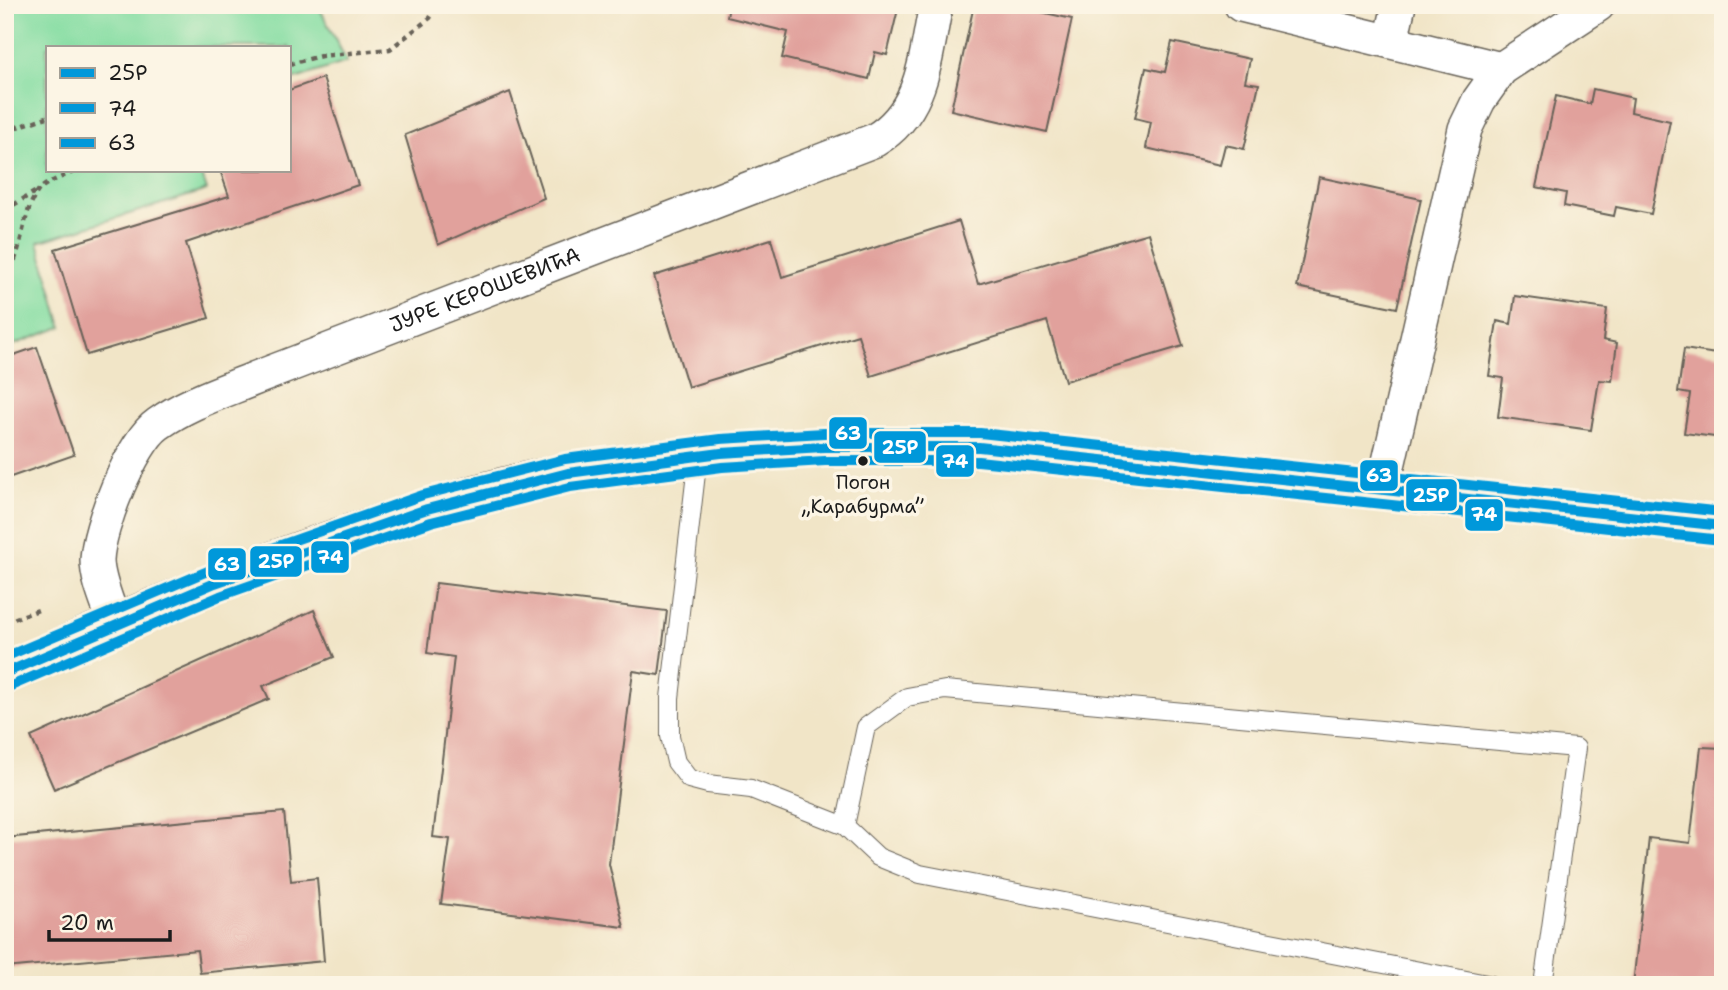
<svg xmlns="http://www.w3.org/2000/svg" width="1728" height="990" viewBox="0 0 1728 990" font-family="'Shantell Sans',sans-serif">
  <rect width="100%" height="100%" fill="#fcf5e5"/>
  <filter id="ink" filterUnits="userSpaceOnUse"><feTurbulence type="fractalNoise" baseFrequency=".0143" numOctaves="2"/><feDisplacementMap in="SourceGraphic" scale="14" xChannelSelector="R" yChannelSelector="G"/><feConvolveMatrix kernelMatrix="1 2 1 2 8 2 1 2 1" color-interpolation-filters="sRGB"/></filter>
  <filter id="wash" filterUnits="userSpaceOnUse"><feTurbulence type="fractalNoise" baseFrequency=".00686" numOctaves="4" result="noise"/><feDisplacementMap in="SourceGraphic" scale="28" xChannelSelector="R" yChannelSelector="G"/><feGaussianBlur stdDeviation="1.57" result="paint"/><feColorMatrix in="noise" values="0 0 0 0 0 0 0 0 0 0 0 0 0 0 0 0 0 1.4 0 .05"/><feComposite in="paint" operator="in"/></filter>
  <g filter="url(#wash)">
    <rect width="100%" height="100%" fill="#f1e5c7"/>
    <path fill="#84dda2" stroke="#507c5f" stroke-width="2" d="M5,5H318L347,62L289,81V47H47V170H200L207,190L38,242L62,327L5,348Z"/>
    <g id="blocks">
      <path fill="#e1a19c" d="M729,5H899L887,55L875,52L869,79L782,58L788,32L727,17Z
        M974,5H1010L1072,19L1047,132L951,110Z
        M1172,42L1250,59L1245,82L1259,84L1244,149L1225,145L1220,165L1146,148L1151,122L1135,118L1146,68L1165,72Z
        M323,78L358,185L186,243L209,318L87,355L55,249L229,196L220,170H289V90Z
        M1593,89L1633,98L1631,112L1670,121L1651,214L1616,207L1614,216L1564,206L1566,193L1536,187L1556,96L1590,104Z
        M510,92L544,198L438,245L405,135Z
        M1319,177L1421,199L1397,308L1297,287Z
        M959,221L978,284L1148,233L1183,346L1065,381L1047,321L871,376L858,335L688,387L654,276L771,239L782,277Z
        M1515,296L1607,309L1603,340L1617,343L1612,381L1599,380L1591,430L1498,417L1503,378L1489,376L1497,321L1511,324Z
        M37,347L74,455L5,479V358Z
        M1684,349L1723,355V438L1684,433L1690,394L1678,392Z
        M436,583L667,611L659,675L633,671L609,864L624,927L441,904L450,839L433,837L454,657L427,653Z
        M314,610L334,657L263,686L269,699L54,789L31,737Z
        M1701,747L1723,748V985H1633L1649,838L1690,843Z
        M284,812L291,881L317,878L324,961L200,973L197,950L5,968V838Z"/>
    </g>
  </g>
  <g filter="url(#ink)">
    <use href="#blocks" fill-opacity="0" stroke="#676258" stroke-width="2"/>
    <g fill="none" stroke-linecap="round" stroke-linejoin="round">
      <g stroke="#676258" stroke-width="20">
        <path id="service" d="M698,456L670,698V736L676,762L689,779L708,784L751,789L845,826L878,857L920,874L1492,985
          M845,826L866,727L907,697L945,690L1576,748L1543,985"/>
      </g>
      <g stroke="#676258" stroke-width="36">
        <g id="minor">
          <path d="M1241,5L1501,69"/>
          <path d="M1391,41L1399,5"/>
          <path d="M1383,488L1465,129L1479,100L1501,69L1598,5"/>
          <path id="s1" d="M114,622C108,603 97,580 97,560C98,528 132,442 158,424C187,403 222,392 256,378L875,140C924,111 925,57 936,5"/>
        </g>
      </g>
      <g stroke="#676258" stroke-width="41">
        <path id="secondary" d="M5,673C116,621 228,575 344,536C417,511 491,487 568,473C703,450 842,442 979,447L1723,526"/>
      </g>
      <path stroke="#676258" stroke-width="4.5" stroke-dasharray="5 5" stroke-linecap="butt" d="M289,64L321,56L390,49L430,18L438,5
        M5,131L47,117
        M5,210L38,190
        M5,278C24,253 20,217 38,191C45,182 66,176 77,170
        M5,622L41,609"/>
      <use href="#service" stroke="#fff" stroke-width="18"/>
      <use href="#minor" stroke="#fff" stroke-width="33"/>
      <use href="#secondary" stroke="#fce6c4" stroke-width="38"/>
      <g stroke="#fcf5e5" stroke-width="16">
        <path id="bus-1" d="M5,673L215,583L427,509L568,473L721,453L824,447H979L1723,526"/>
      </g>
      <g stroke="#fcf5e5" stroke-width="16">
        <path id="bus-2" d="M11,686L220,596L431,522L570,487L722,467L825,461H978L1722,540"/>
      </g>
      <g stroke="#fcf5e5" stroke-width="16">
        <path id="bus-3" d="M5,657L210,570L423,495L565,459L720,439L824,433H980L1723,512"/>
      </g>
      <use href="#bus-1" stroke="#0098da" stroke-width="10"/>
      <use href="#bus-2" stroke="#0098da" stroke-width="10"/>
      <use href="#bus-3" stroke="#0098da" stroke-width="10"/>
    </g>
  </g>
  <circle fill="#1c1c1c" stroke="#fcf5e5" stroke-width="2.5" cx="863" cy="461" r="6"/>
  <g text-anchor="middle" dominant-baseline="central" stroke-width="7" stroke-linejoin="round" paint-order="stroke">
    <g font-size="19" fill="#1c1c1c" stroke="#fcf5e5">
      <text x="863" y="482">Погон<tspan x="863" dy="24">„Карабурма”</tspan></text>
    </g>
    <g font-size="21" fill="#1c1c1c" stroke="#fcf5e5">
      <text stroke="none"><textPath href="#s1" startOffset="570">ЈУРЕ КЕРОШЕВИЋА</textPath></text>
    </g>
  </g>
  <g stroke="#fcf5e5" stroke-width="2.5">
    <rect x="828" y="416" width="40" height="34" rx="7" fill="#0098da"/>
    <rect x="873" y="430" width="54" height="34" rx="7" fill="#0098da"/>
    <rect x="935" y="444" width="40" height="34" rx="7" fill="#0098da"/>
    <rect x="1359" y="459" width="40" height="33" rx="7" fill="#0098da"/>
    <rect x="1405" y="478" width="53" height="34" rx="7" fill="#0098da"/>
    <rect x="1464" y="498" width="40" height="34" rx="7" fill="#0098da"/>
    <rect x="310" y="540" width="40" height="34" rx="7" fill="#0098da"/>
    <rect x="249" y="545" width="54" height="33" rx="7" fill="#0098da"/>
    <rect x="207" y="547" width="40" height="34" rx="7" fill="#0098da"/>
  </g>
  <g font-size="19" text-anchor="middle" font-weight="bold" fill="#fff">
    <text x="848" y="440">63</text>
    <text x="900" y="454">25P</text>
    <text x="955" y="468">74</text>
    <text x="1379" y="482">63</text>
    <text x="1431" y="502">25P</text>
    <text x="1484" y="521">74</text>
    <text x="330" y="564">74</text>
    <text x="276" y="568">25P</text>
    <text x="227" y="571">63</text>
  </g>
  <rect width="1728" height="990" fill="none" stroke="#fcf5e5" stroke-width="28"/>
  <rect x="46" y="46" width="245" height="126" fill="#fcf5e5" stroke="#a29e95" stroke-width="2"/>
  <rect x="60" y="68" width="35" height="10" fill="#0098da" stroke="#a29e95" stroke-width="2"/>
  <text x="108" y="80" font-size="21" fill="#1c1c1c">25P</text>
  <rect x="60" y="103" width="35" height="10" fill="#0098da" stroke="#a29e95" stroke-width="2"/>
  <text x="108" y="116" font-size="21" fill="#1c1c1c">74</text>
  <rect x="60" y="138" width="35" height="10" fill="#0098da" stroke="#a29e95" stroke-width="2"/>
  <text x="108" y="150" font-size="21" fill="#1c1c1c">63</text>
  <path d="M49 930v10h121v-10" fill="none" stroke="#1c1c1c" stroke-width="3.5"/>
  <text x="60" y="930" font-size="21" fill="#1c1c1c" stroke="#fcf5e5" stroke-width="5" paint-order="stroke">20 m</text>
</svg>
